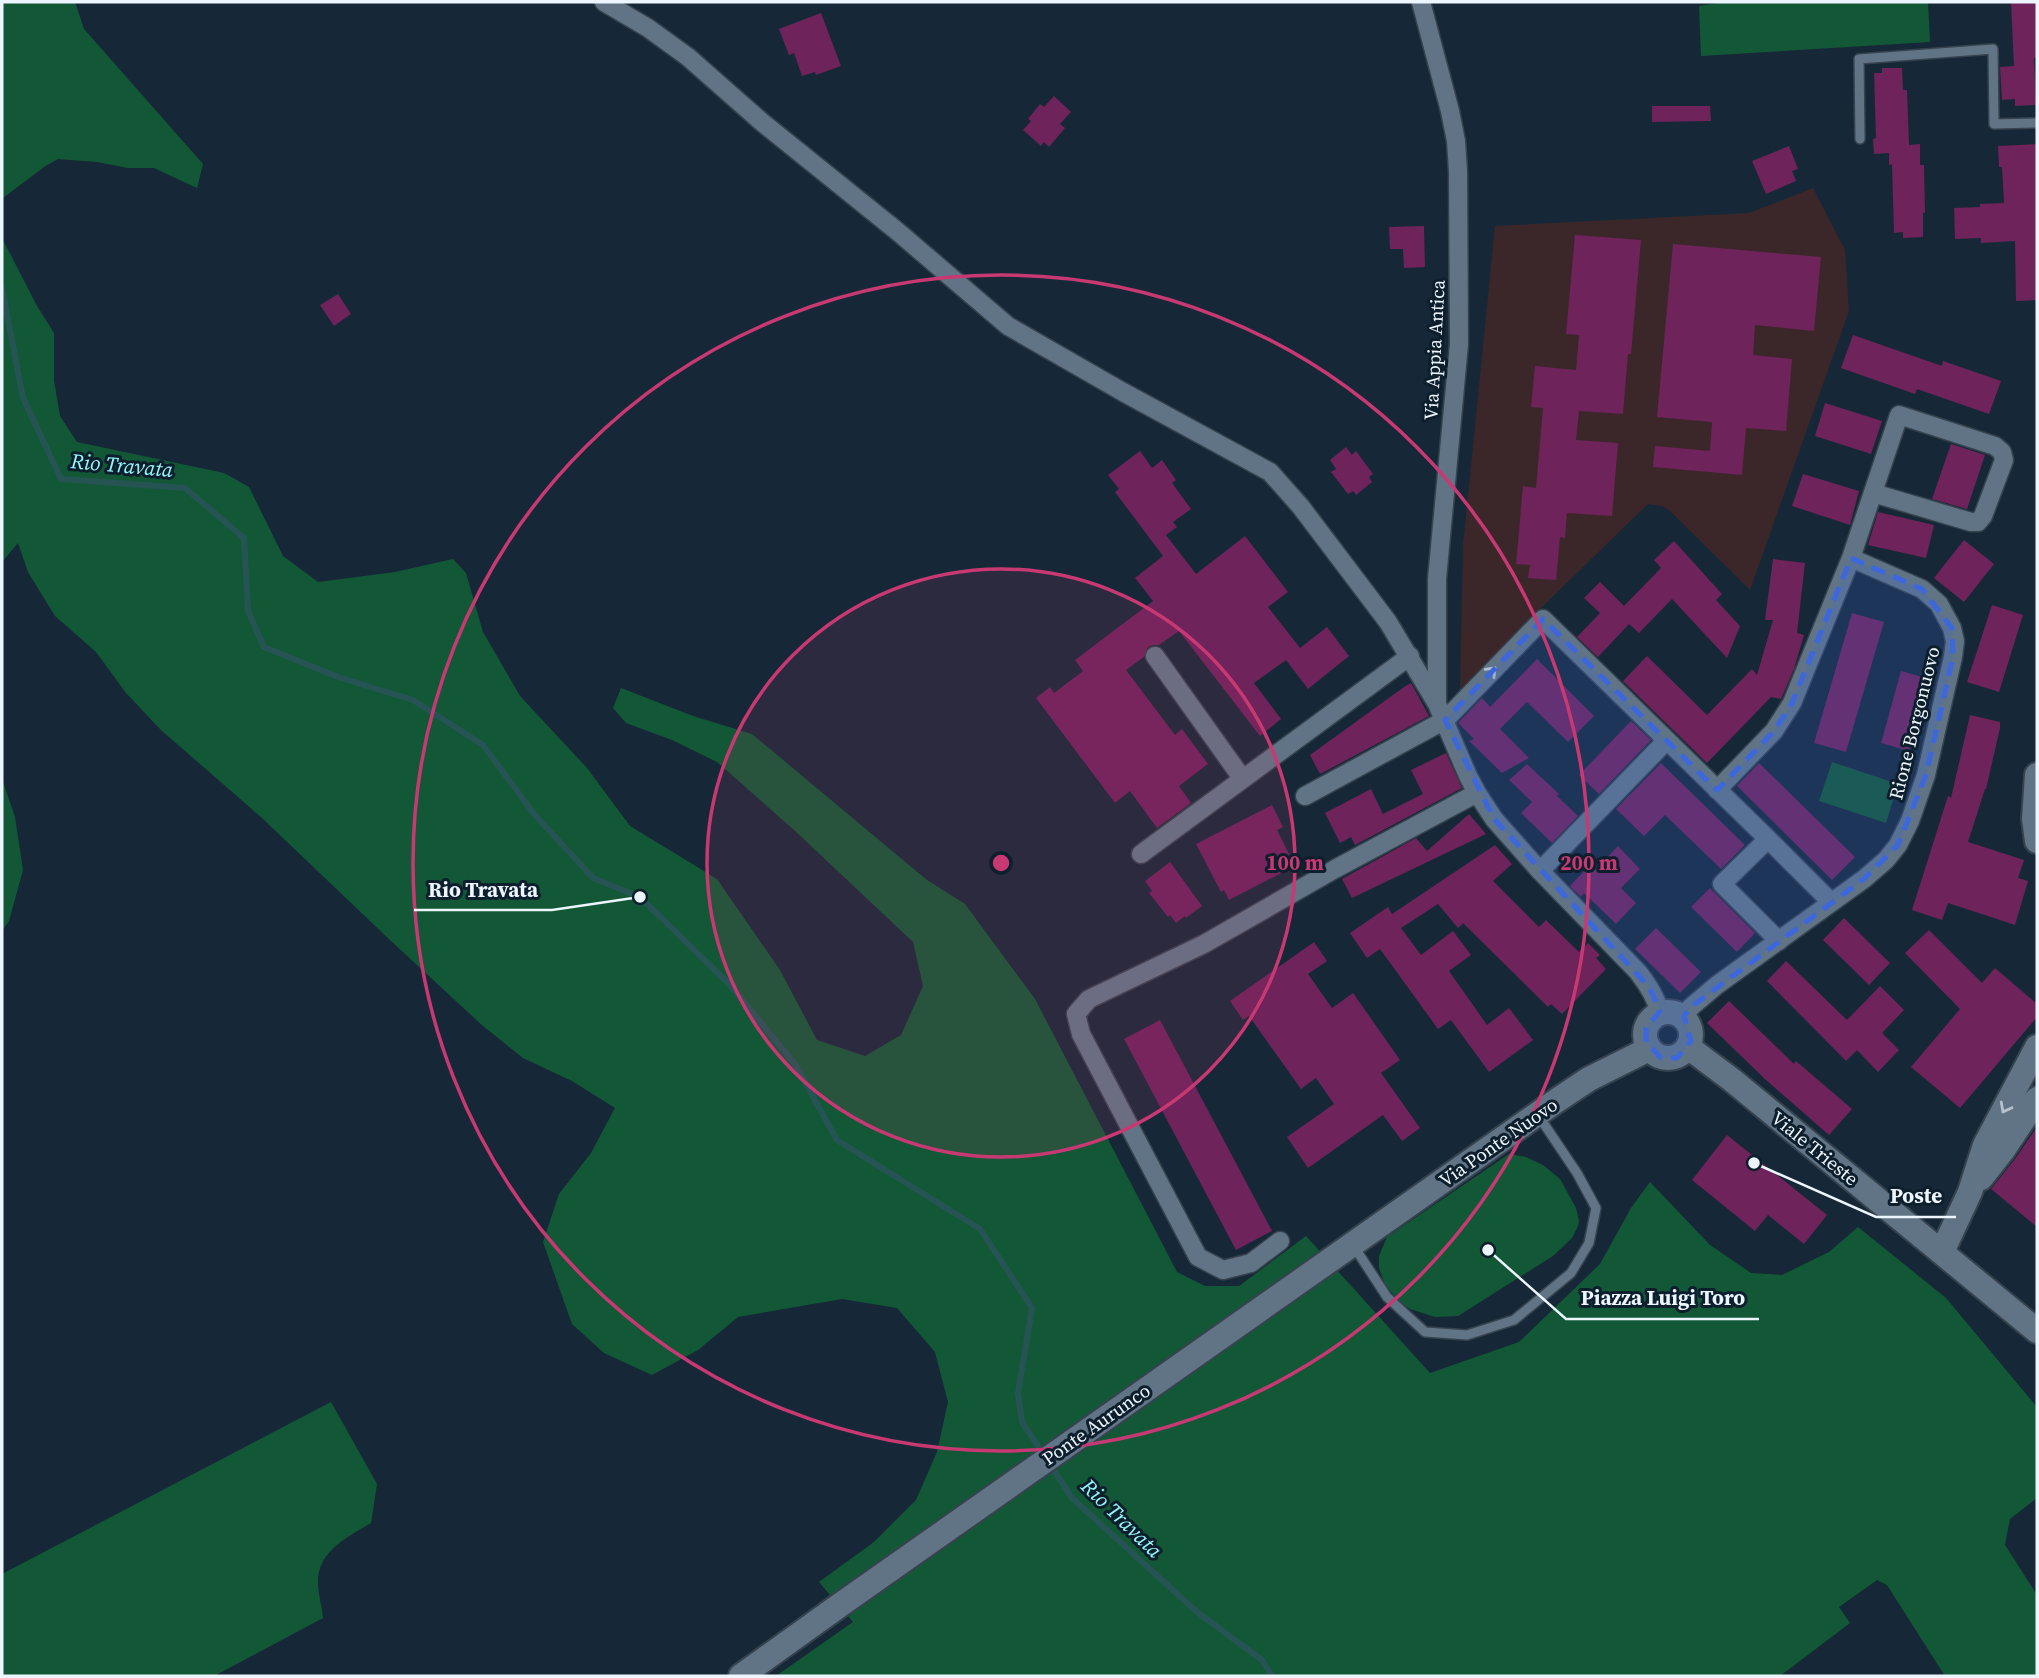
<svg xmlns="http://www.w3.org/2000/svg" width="2039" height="1678" viewBox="0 0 2039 1678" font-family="'Source Serif 4',serif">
  <rect width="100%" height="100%" fill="#162837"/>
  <path fill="#3b272a" d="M1813,188L1845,250L1849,311L1750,590L1670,511L1662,506L1648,504L1545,604L1460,693L1463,546L1495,226L1749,213Z"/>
  <path fill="#135836" d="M2,2H75L84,29L203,164L197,188L154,168H128L97,162L58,159L44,167L3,198L2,209Z
    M1725,2H1928L1930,42L1701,56L1699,6Z
    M2,238L37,306L54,333V381L60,416L77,442L224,473L249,487L283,556L318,582L395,572L453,559L466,573L483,632L520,696L587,768L630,826L717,879L780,970L817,1040L865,1056L901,1035L923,986L913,942L794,830L717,762L672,740L626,723L613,708L621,688L693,716L752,734L927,880L965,904L1035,999L1177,1272L1205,1286H1239L1306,1236L1430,1373L1519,1342L1600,1264L1631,1208L1650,1182L1710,1245L1751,1273L1782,1275L1829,1252L1858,1227L1946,1298L2037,1407V1498L2010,1519L2005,1545L2037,1595V1676H1945L1887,1585L1877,1580L1839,1607L1850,1623L1780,1676H776L853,1622L819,1582L874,1542L916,1500L937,1452L948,1402L935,1352L897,1308L842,1299L738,1317L698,1350L652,1375L604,1353L572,1324L543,1242L559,1194L591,1153L615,1108L572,1081L523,1058L483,1026L391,941L262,818L161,730L126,693L96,652L55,616L28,572L18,543L2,562Z
    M1832,762L1898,784L1886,823L1819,801Z
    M2,779L15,817L23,870L9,921L2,931Z
    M1509,1154L1526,1157L1543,1165L1560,1179L1576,1208L1579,1221L1578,1226L1572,1238L1553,1256L1458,1316L1435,1317L1410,1309L1401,1303L1385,1285L1379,1268V1256L1387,1237Z
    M331,1402L377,1484L371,1523C348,1537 321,1549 318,1578C317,1590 322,1606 323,1618L214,1676H2V1574Z"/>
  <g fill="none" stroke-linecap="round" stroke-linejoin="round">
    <path stroke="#265455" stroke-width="6" d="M2,288L23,398L61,479L185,488L244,538L248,611L264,647L338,677L413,700L483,745L534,814L593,878L640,897L729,984L795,1064L837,1140L980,1229L1032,1308L1018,1393L1022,1422L1044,1455
      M1050,1464L1072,1498L1197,1612L1262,1660L1272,1676"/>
  </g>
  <path fill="#6e235a" d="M2011,2H2037V58H2034L2036,105L2015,106V99L2002,100L2000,67L2014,66Z
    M821,13L841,66L816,75L815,72L802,76L794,53L789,55L779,29Z
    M1882,68H1902L1903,90H1907L1909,145L1920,144V165H1924L1925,213H1923V237L1903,238V232L1894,233L1892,164L1889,165V153L1874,154L1873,139L1876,138L1874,73H1882Z
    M1054,96L1071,112L1060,124L1065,128L1049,147L1044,142L1041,146L1023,130L1031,121L1028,119L1040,104L1044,107Z
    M1652,106H1710L1711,121L1652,122Z
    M2037,144V300L2016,301L2015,241L1981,243V238L1955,239L1954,208L1980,207V204L2004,203L2002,167H1999L1998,146Z
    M1789,146L1798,169L1792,171L1796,181L1766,194L1752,161Z
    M1424,226L1425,267L1404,268L1403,249H1390L1389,227Z
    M1575,235L1641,240L1631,354H1628L1623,414L1579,411L1576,440L1618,443L1612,516L1567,513L1565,538L1560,537L1556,580L1528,578L1530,565L1516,564L1523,486L1536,488L1543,408L1531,407L1535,366L1576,370L1579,335L1566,334Z
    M1673,244L1821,257L1814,331L1755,325L1753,355L1792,359L1786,431L1746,428L1742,475L1653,467L1655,446L1710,451L1712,422L1657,417Z
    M338,294L351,314L334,326L320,305Z
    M1853,335L1942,366L1943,361L2001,381L1989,414L1917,389L1915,394L1841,368Z
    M1825,403L1882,421L1871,454L1815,436Z
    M1951,444L1985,455L1967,509L1932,499Z
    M1346,447L1352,455L1356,451L1373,474L1369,477L1372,482L1356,495L1353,491L1348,494L1331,472L1336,469L1330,460Z
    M1140,451L1152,468L1162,460L1176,480L1172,483L1191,509L1173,522L1177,527L1166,535L1196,574L1245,536L1288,592L1268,607L1300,648L1327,627L1349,656L1308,689L1286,660L1254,683L1281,719L1260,736L1179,631L1159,645H1153L1148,647L1144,657L1126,670L1175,735L1182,729L1208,764L1179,786L1191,803L1157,828L1130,791L1115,803L1036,698L1050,687L1054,693L1083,671L1075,660L1153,601L1135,578L1163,556L1115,492L1119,489L1108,475Z
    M1803,474L1859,491L1850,525L1792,506Z
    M1878,512L1934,525L1926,558L1868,545Z
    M1964,540L1994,564L1964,602L1934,578Z
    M1674,541L1722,594L1716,600L1740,626L1727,658L1672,599L1639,633L1629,624L1598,657L1577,637L1600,613L1584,598L1600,582L1624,606L1661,568L1654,560Z
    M1773,559L1805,563L1797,633L1804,635L1794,669L1781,699L1771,697L1707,763L1623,681L1647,656L1707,715L1752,669L1757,675L1773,620H1765Z
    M1992,605L2023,615L1999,692L1967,682Z
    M1852,613L1884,622L1846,752L1814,743Z
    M1537,659L1594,716L1568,742L1527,702L1500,729L1529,758L1502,773L1469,741L1474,739L1458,723L1482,698L1490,707Z
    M1901,671L1929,679L1909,751L1881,743Z
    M1411,683L1429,716L1320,774L1310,755L1404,687Z
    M1970,715L2000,722V728L1986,789H1985L1968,842L2024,860L2018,878L2028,881L2015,925L1948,903L1942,920L1912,910L1948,796L1951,798Z
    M1631,721L1651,740L1599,794L1579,775Z
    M1446,753L1462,788L1355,845L1351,837L1340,843L1325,813L1371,789L1383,814L1423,794L1411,770Z
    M1661,763L1745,845L1721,869L1665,815L1644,836L1616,809Z
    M1759,763L1855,857L1832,880L1737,786Z
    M1527,764L1559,794L1557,796L1578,816L1552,843L1521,813L1532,802L1509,780Z
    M1272,805L1283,827L1277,830L1295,866L1229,900L1224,890L1221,892L1196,844Z
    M1469,814L1486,834L1352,898L1342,879L1416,838L1427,851Z
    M1495,845L1512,864L1493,881L1539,927L1546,920L1579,952L1588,943L1600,955L1596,958L1606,969L1562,1014L1551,1004L1548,1007L1463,923L1458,928L1438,904L1401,928L1421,955L1453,931L1471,955L1449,971L1487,1025L1509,1008L1533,1040L1489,1072L1451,1020L1438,1029L1380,949L1367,958L1350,933L1388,907L1392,914Z
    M1618,846L1640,869L1621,888L1636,903L1616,924L1584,893L1581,897L1570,886L1588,867L1593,872Z
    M1170,862L1202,906L1186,918L1185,916L1176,923L1170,915L1168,917L1149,893L1152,891L1145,881Z
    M1710,888L1755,933L1737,952L1691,907Z
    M1844,918L1890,963L1869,985L1823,940Z
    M1656,928L1701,972L1680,993L1635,949Z
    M1929,930L1982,983L1995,968L2037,1004V1017L1960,1108L1911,1067L1960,1009L1905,953Z
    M1314,942L1327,961L1308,974L1332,1008L1353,993L1400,1060L1381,1073L1420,1128L1402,1141L1383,1115L1308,1168L1287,1137L1334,1104L1316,1078L1301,1089L1249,1016L1243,1020L1230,1001Z
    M1786,961L1847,1020L1880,986L1904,1010L1882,1033L1899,1050L1878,1072L1857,1050L1846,1061L1767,981Z
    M1729,1001L1794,1064L1796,1061L1852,1109L1829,1135L1766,1080L1707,1023Z
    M1160,1020L1272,1231L1236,1250L1124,1039Z
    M2037,1127V1227L1991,1189L2015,1159Z
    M1727,1135L1827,1215L1804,1244L1768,1215L1755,1231L1692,1180Z"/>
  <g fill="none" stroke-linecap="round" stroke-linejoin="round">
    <g stroke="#36434f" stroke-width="12">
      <path id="lane" d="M1860,139L1859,59L1993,49L1994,124L2037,123
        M1353,1245L1387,1297L1425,1332L1467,1335L1514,1320L1571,1273L1589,1243L1596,1208L1577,1173L1538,1115"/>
    </g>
    <g stroke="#36434f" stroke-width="21">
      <path id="street" d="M604,2L648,28L688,57L763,123L897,231L1008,326L1123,392L1270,472L1301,507L1388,622L1437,704L1468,776L1477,793L1494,819L1540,871L1638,972C1648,985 1656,997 1660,1013
        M1421,2L1450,111L1456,141L1458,171L1459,344L1437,579V701
        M1155,656L1242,778
        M1717,790L1774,731L1792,703L1851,558L1899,415L1995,446L2002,452L2004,460L1983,516L1978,522H1971L1873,493
        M1305,796L1445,720L1543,619L1768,839
        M1141,854L1410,656
        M1540,871L1667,740
        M1779,941L1722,884L1768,839L1831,902
        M1683,1017L1691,1007L1717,985L1864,879L1886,860L1898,845L1910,821L1926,775L1953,657L1955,641L1952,628L1939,604L1922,589L1851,558
        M1280,1241L1251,1263L1223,1270L1198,1257L1081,1034L1076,1014L1089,999L1204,944L1335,869L1477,793"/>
    </g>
    <g stroke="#36434f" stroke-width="28">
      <path id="secondary" d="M2037,775L2034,819L2037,841
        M1645 1035a23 23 0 1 1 46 0a23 23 0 1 1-46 0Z
        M1688,1047L1732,1080L2037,1331
        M1981,1178L2003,1150L2037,1099
        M1942,1252L1970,1192L1985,1145L2037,1047
        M741,1676L840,1605L1559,1099L1589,1079L1649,1049"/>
    </g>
    <use href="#lane" stroke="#607486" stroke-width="9"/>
    <use href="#street" stroke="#607486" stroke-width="18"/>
    <use href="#secondary" stroke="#607486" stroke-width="24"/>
  </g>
  <defs><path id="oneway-chevron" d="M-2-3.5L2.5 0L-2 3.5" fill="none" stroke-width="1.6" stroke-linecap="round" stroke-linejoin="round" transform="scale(1.75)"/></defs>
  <g stroke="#b5c2ce">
    <use href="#oneway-chevron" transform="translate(1492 671) rotate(-46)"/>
    <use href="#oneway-chevron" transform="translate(2005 1108) rotate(118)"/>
  </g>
  <path fill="#3c67de" fill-opacity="0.2" stroke="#3c67de" stroke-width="5" stroke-dasharray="14 9" stroke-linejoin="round" d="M1851,558L1922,589L1952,628L1953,657L1926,775L1898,845L1864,879L1691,1007L1684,1016L1691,1041L1677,1058H1661L1646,1042V1028L1660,1011L1649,987L1494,819L1445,720L1543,619L1717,790L1774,731L1792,703Z"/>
  <circle cx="1001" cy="863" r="294" fill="#c83973" fill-opacity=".12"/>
  <g fill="none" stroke="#c83973" stroke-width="3.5">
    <circle cx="1001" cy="863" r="294"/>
    <circle cx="1001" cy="863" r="588"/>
  </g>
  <g text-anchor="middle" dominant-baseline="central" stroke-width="6" stroke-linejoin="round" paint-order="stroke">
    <g font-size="19" fill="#edf6fe" stroke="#0d1e2d">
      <text transform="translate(1434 350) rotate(-87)">Via Appia Antica</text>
      <text transform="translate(1914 723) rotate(-76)">Rione Borgonuovo</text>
      <text transform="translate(1498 1142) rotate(-35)">Via Ponte Nuovo</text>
      <text transform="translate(1815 1148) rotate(39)">Viale Trieste</text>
      <text transform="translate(1096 1424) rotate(-35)">Ponte Aurunco</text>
    </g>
    <g font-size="21" font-style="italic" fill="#95f8fa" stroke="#0d1e2d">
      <text transform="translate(122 465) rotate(5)">Rio Travata</text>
      <text transform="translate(1122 1518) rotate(44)">Rio Travata</text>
    </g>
  </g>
  <circle cx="1001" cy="863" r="10" fill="#c83973" stroke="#0d1e2d" stroke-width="3.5"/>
  <g font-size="21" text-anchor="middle" font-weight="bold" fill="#c83973" stroke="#0d1e2d" stroke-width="6" stroke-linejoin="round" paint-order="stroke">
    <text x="1295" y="870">100 m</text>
    <text x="1589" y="870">200 m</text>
  </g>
  <path fill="none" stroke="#edf6fe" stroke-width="2.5" d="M640 897L552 910H414M1754 1163L1876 1217H1956M1488 1250L1566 1319H1759"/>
  <g fill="#edf6fe" stroke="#0d1e2d" stroke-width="2.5">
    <circle cx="640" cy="897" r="7"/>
    <circle cx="1754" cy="1163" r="7"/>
    <circle cx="1488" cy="1250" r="7"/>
  </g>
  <g font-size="21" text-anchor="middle" font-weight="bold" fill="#edf6fe" stroke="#0d1e2d" stroke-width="6" stroke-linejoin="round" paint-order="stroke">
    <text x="483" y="897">Rio Travata</text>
    <text x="1916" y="1203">Poste</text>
    <text x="1663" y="1305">Piazza Luigi Toro</text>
  </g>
  <rect width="2039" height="1678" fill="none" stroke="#edf6fe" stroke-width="7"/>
</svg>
